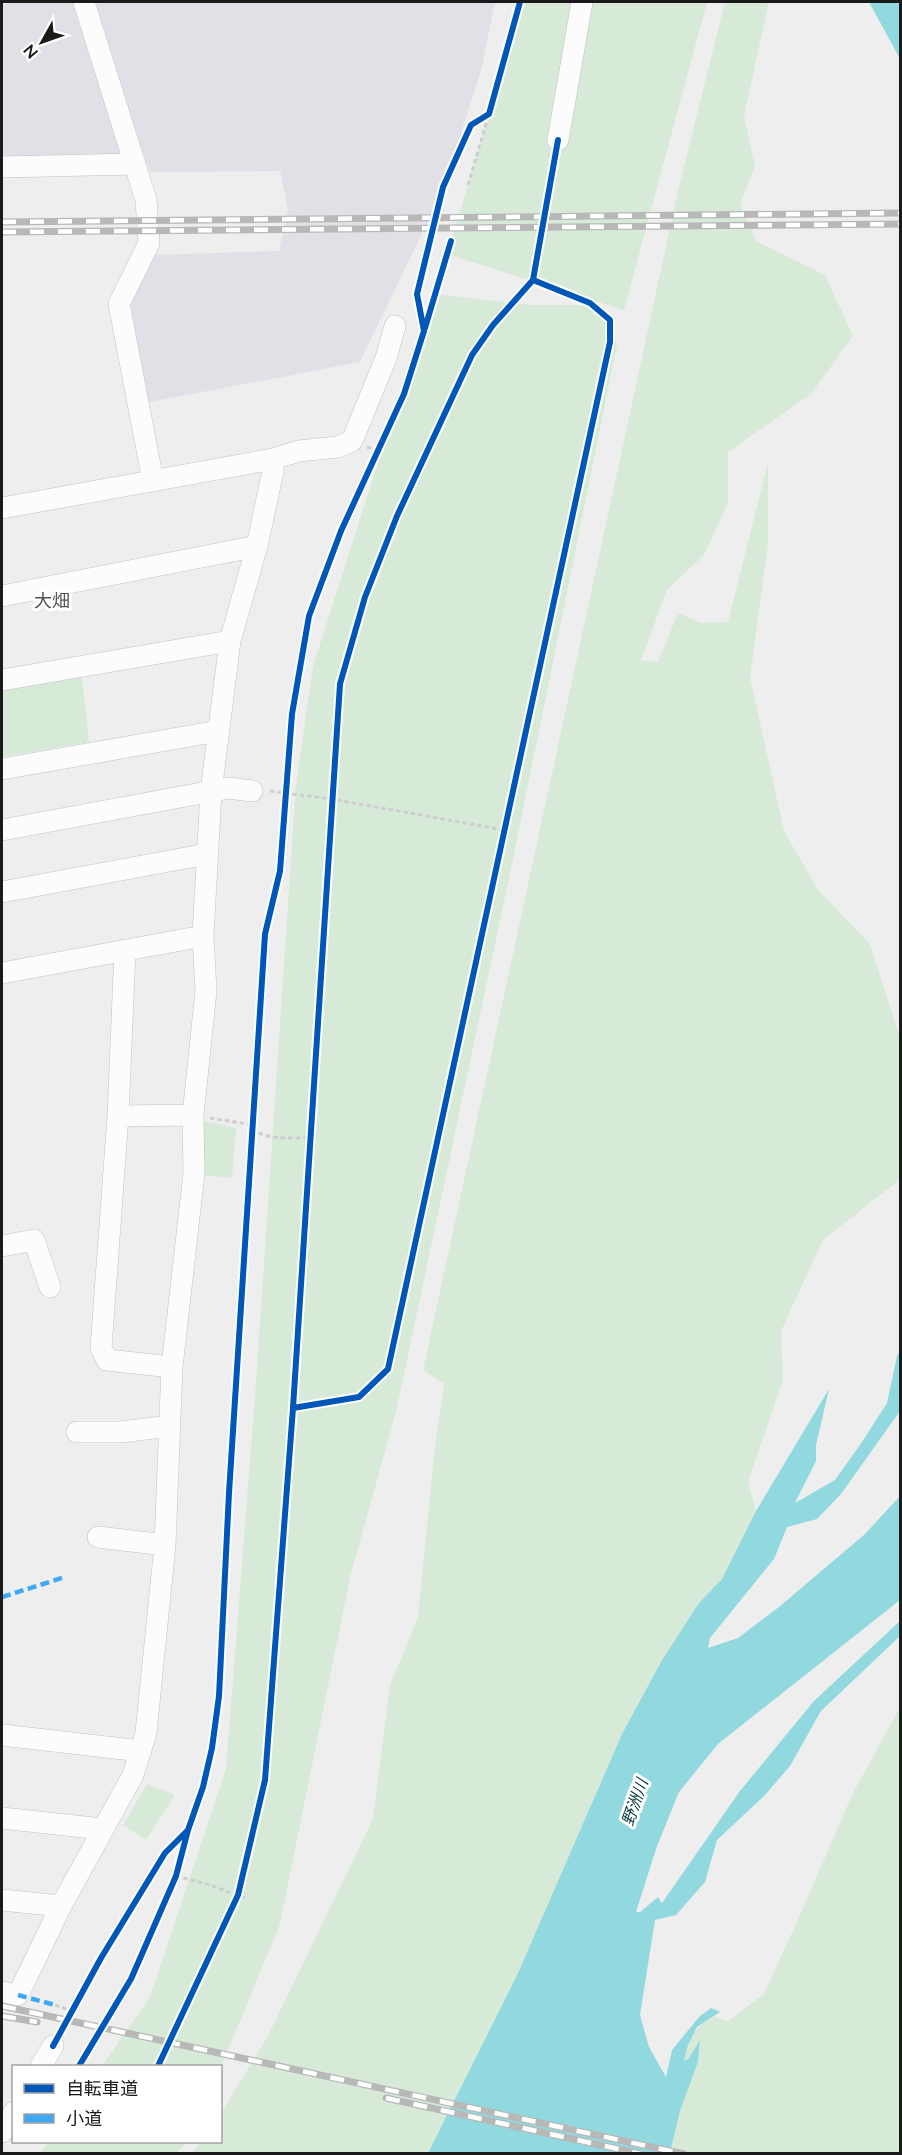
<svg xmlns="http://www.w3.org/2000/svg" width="902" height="2155" viewBox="0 0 902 2155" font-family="Lato,'Noto Sans JP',sans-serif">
  <rect width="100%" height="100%" fill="#eeeeef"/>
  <path fill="#e1e0e6" d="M2,2H81L125,150L121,156L2,160Z
    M95,2H495L482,67L443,190L360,362L145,403L130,299L151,255L279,251L288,210L280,171L150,172L106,54Z"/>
  <path fill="#d7ead8" d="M524,2H707L624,310L447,254Z
    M725,2H769L744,116L755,167L740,204L756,241L825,275L853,336L811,394L728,452V503L704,555L667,590L641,660L658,662L678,613L701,623L728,622L768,463V544L750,678L784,831L819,891L870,944L900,1038V1176L898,1181L823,1240L781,1331L783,1380L748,1482L756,1511L722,1579L699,1603L662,1660L622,1734L518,1973L428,2153L191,2154L200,2142H220L221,2113L268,2036L373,1819L390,1685L418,1617L435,1447L444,1384L423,1370L678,191Z
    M432,294L530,305H584L610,320L617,345L517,840L396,1412L350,1577L280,1924L221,2067L102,2066L150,1997L226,1769L255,1397L296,786L313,666Z
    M82,677L89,742L2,757V688Z
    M201,1120L236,1128L232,1178L196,1174Z
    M900,1707V2153L670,2154L680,2111L698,2062L700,2041L689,2058L684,2061C690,2036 691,2030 714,2017L728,2021L764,1994L804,1906L852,1795Z
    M147,1784L175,1795L146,1840L123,1825Z
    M49,2142H186L177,2153H41Z"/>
  <path fill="#92d9df" d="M869,2H900V59Z
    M900,1351V1411L841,1494L817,1519L787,1527L774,1559L710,1638L708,1648L738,1638L779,1607L865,1534L900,1496V1600L718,1744L679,1792L657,1846L636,1912H640L658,1897L662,1903L740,1791L814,1701L900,1621V1636L821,1711L790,1766L765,1795L717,1840L705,1882L676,1915L655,1920L640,2015L649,2047L666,2077L672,2050L699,2017L711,2008L720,2012L697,2027L688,2045L684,2061L689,2058L700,2040L698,2062L680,2111L670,2153H428L518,1973L622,1734L662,1660L699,1603L722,1579L756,1511L829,1389L816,1445V1461L795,1503L835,1480L862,1442L887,1403L897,1356Z"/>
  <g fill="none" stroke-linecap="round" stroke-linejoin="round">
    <g stroke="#c3c3c3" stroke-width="22">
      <path id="minor" d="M84,2L146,200L149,243L119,304L153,481
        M558,140L582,2
        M2,167L135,164
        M2,508L273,459L299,451L338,447L352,441L386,358L395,326
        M2,596L257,546
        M2,680L230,641
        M2,769L218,731
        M2,830L229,788L252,791
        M2,892L207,854
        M125,950L118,1116L101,1348L107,1360L172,1367
        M2,973L203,936
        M118,1116L193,1115
        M2,1246L34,1240L50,1287
        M77,1432H121L170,1426
        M98,1537L165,1545
        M2,1735L141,1751
        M2,1818L102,1829
        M2,1900L61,1906
        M2,1992L18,1995L61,1906L133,1775L146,1733L165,1545L172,1367L194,1173L193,1115L206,991L203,936L211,792L230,641L257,546L273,471V459
        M41,2066L53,2046
        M2,2132L14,2112"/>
    </g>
    <path stroke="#cececf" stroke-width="3" stroke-dasharray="4.5 3" stroke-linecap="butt" d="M468,185L489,114
      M424,331L451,241
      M367,447L377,451
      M270,791L331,799L505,830
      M210,1118L248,1124C261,1142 290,1137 311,1138
      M293,1408L359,1397L388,1369L610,342V320L590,303L533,280
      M176,1876L210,1885L245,1898
      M55,2005L72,2011
      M61,2031L101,1958L165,1853L188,1830"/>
    <use href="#minor" stroke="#fcfcfd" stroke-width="21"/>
    <g stroke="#b8b8b8" stroke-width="7">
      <path id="rail" d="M2,222L900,213
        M2,232L900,224
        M2,2006L684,2154
        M2,2016L37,2022
        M386,2098L641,2154"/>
    </g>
    <use href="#rail" stroke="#fff" stroke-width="4.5" stroke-dasharray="14" stroke-linecap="butt"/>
    <path stroke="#3fa9f5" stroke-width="4.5" stroke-dasharray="9 4.5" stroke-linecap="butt" d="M2,1597L65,1577
      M18,1995L55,2005"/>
    <g stroke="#fff" stroke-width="10">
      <path id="cycleway" d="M425,328L451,241
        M293,1408L359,1397L388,1369L610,342V320L590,303L533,280
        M53,2046L101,1958L165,1853L187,1831
        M79,2066L131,1979L176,1876L188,1830L203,1787L212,1748L219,1696L229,1493L265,934L280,871L292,714L309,616L341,531L404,394L424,331L417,294L443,187L471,125L489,114L520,2
        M158,2066L238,1895L265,1780L293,1408L340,684L365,597L397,516L472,355L493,325L533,280L558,140"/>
    </g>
    <use href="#cycleway" stroke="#0057b8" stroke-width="6"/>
  </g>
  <g text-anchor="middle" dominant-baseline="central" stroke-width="6" stroke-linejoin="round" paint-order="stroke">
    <g font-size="16" font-style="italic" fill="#04373a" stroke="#fff">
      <text transform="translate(634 1802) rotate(-71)">野洲川</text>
    </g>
    <g font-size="18" fill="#545455" stroke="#fff">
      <text x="52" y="600">大畑</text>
    </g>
  </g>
  <rect width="902" height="2155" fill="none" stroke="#1a1a1b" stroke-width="6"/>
  <rect x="12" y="2065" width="210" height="78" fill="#ffffff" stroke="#a3a3a4" stroke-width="1.5"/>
  <rect x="24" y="2084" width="30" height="9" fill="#0057b8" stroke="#a3a3a4" stroke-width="1.5"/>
  <text x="66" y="2095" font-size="18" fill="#1a1a1b">自転車道</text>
  <rect x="24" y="2114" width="30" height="9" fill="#3fa9f5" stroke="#a3a3a4" stroke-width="1.5"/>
  <text x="66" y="2125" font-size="18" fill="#1a1a1b">小道</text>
  <g transform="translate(42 42) rotate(230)" stroke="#ffffff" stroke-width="4.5" paint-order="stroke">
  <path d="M0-4.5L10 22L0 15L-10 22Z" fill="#1a1a1b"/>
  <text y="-9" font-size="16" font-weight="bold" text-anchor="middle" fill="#1a1a1b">N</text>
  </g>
</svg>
